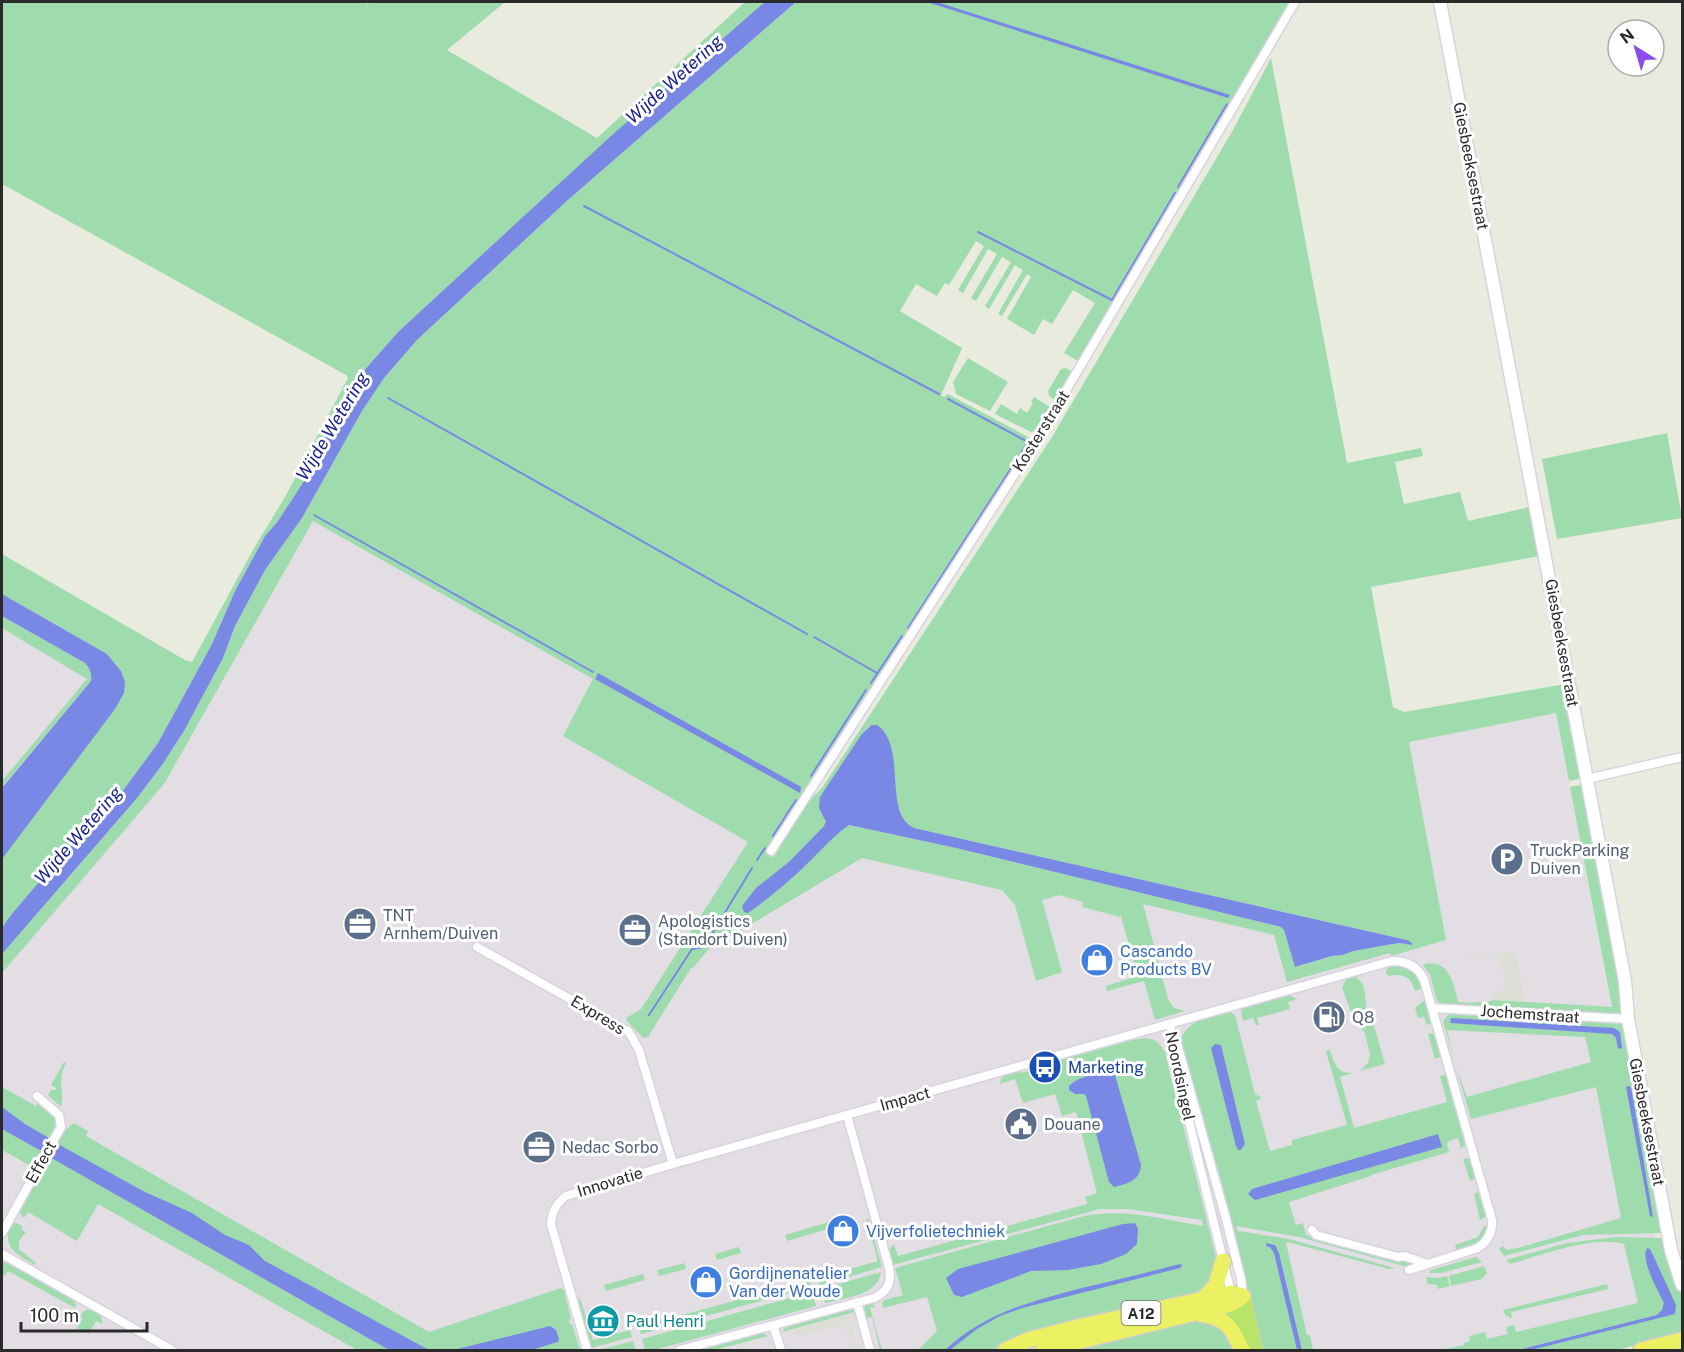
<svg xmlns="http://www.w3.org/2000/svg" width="1684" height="1352" viewBox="0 0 1684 1352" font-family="'Public Sans',sans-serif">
  <rect width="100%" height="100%" fill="#e8ebdd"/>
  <path fill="#e3dde4" d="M298,507L820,797L1304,924L1444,931L1409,742L1556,713L1651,1217L1675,1321L1545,1350H1300L1270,1244L1182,1266L947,1350H2V944Z
    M2,604L100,659L2,827Z"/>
  <path fill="#9edcae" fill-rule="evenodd" d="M2,2H363L368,4L371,2H505L447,50L597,138L745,2H766L610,138L398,332L362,373L345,406L334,421L318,450L306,478L278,521L265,536L235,591L212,644L158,743L119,796L57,861L2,928V859L121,671L107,654L2,594V554L185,660L192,662L254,548L285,497L348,378L346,375L2,184Z
    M796,2H1293L1083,360L1078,361L1064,353L1095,303L1073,290L1052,324L1043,319L1034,335L1007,319L1031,277L1027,274L1002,316L998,314L1023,270L1015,265L989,309L985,306L1011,262L1002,257L976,301L971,298L997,254L988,249L963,293L958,290L984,246L976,241L949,285L945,283L937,296L916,284L900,311L962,348L941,395L944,397L948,394L1030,438L1033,442L767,855L774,857L808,802L822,788L1052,437L1233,130L1271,58L1347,463L1421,448L1423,456L1395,462L1404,504L1460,492L1468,521L1530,507L1540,556L1371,587L1393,707L1404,712L1565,684L1583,778L1569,781L1556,713L1409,742L1446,940L1391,956L1390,953L1287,982L1274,935L1143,904L1168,999L1174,1008L1185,1011L1155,1020L1144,981L1107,991L1106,986L1138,976L1121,917L1082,907L1083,902L1059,895L1042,900L1062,972L1036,981L1015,905L1002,890L862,858L708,950L693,968H691L648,1037L643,1038L626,1020V1018L641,1009L748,842L563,736L593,679L313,521L164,784L2,973V954L137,798L162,765L184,731L223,658L235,626L265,570L302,518L362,411L384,378L417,340L569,199ZM871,725H876L902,819L906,825L914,828L1407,940L1410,945L1399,943L1353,951L1343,955L1332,956L1296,967L1284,930L1281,927L956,848L849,825H827L824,819L866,729Z
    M968,358L1008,382L990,411L956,394L953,382Z
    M1066,368L1071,371L1072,375L1058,399L1055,400L1049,396L1048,391L1061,369Z
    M1034,397L1050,407L1051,411L1039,429L1031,432L995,414L1001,404L1017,414L1020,408L1027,413L1033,403L1031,402Z
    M1667,433L1682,518L1557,539L1542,459Z
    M2,616L85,663C90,668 92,674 91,681L2,787V781L87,679L2,628Z
    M1585,784L1620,977L1622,1013L1619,1015L1441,1004L1437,1001L1430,975L1423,965C1448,957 1454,983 1458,1002C1470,1003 1484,1003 1495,1000L1612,1007L1570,787Z
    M1398,965C1412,967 1418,975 1422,988L1415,991C1411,977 1403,973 1389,976L1386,973L1387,967Z
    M1354,976C1368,984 1364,997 1367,1010L1370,1012L1385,1064L1360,1071L1368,1063L1370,1055L1365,1033L1353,1018L1342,987L1347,978Z
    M1289,995L1297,999L1288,1002L1290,1009L1257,1018L1259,1025H1256L1253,1018L1243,1021L1241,1010L1244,1008Z
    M1426,1001L1432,1022L1427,1025L1424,1017L1418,1018L1415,1008L1422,1002Z
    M1230,1012L1235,1015L1255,1094L1262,1098L1256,1101L1270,1151L1292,1145V1140L1347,1125L1326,1051L1330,1050C1334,1063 1337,1074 1353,1073L1340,1077L1354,1128L1447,1102L1440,1076L1445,1075L1448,1077L1467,1143L1461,1149L1458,1138L1449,1141L1447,1144L1449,1152L1371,1175V1176L1289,1202L1296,1225L1303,1223L1306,1235L1398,1261L1404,1259L1417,1263L1404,1266L1299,1237L1236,1226L1238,1231L1289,1239L1395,1268L1389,1269L1288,1242L1286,1243L1307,1335H1310L1313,1350H1302L1278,1248L1300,1350H1262L1230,1221L1211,1157L1205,1124L1180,1045C1183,1020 1210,1017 1230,1012Z
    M1455,1013L1622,1024L1625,1026L1664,1233L1583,1235L1504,1256L1499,1249L1503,1246L1507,1250L1518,1248L1621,1218L1596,1087L1471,1119L1456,1067L1467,1097L1591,1062L1585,1037L1447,1030L1454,1060L1443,1021L1447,1016Z
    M1430,1033L1435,1034L1441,1054L1440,1057L1435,1059L1428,1034Z
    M1147,1038L1157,1041L1165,1052L1216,1258V1270L1206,1290L1034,1331L993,1350H918L937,1331L927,1297L883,1308L882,1303L884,1300L903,1295L895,1268L1080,1217C1121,1207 1162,1219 1203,1226L1202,1220L1128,1209H1100L893,1265L889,1251L891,1247L894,1245L898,1256L1087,1204L1085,1197L1097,1193L1076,1112L1062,1116L1055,1094L1023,1103L1015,1079L1000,1084L1001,1079L1004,1076L1020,1071L1021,1073L1053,1064V1062L1132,1040Z
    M64,1062L66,1063C56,1083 65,1089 61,1107L48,1095L51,1090H56V1088L51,1085Z
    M2,1087L36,1106L39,1102L55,1118L56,1127L49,1138L18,1123L2,1111Z
    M74,1123L88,1131L86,1136L429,1332L561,1288L564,1290L571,1319L569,1320L570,1324H572L580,1350H426L361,1318L162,1203L57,1145L65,1130Z
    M2,1128L41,1151L31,1166L2,1150Z
    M50,1157L389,1350H357L98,1204L77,1241L28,1212L24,1218L19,1212Z
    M1469,1158L1471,1160L1476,1178L1470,1181L1463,1159Z
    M1479,1192L1487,1216L1480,1220L1474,1194Z
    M868,1218L882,1267L820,1285L818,1278L878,1261L866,1219Z
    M829,1222L831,1228L787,1241L785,1235Z
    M12,1223H16L22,1226V1230L26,1232L19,1241V1249L36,1263L35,1265C16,1254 0,1246 12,1223Z
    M1488,1225C1485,1243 1472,1246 1457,1251L1455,1245L1478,1237L1484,1226Z
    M1616,1237L1660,1238L1664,1240L1669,1267L1682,1295V1334L1617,1350H1440L1464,1345V1343L1470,1341L1469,1336L1485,1332L1487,1339L1508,1334L1506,1327L1514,1325L1516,1332L1638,1303L1624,1244C1592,1235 1542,1255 1510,1264L1506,1260L1567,1243Z
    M739,1247L741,1253L717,1260L715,1254Z
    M1476,1257L1482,1262L1441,1273H1429L1431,1270Z
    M2,1262L10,1264L73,1300L76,1304L75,1308L8,1271L5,1276L2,1274Z
    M685,1263L686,1269L659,1276L657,1270Z
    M1484,1266L1487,1273L1482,1279L1451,1286L1449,1276Z
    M881,1272C878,1296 844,1298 825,1303L821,1289Z
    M643,1274L645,1280L606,1291L604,1285Z
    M1447,1276L1450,1286L1438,1289L1437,1285L1427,1284L1426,1277L1437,1278Z
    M809,1280L811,1287L641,1334L639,1327Z
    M1607,1284L1608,1289L1511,1312L1512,1318L1506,1316L1503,1310Z
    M812,1292L816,1306L654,1350H645L642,1339Z
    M580,1298L593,1340L630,1330L632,1337L591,1348L578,1302Z
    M872,1303L875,1307L870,1308L882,1350H880L872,1317L865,1318L863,1310L865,1306Z
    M850,1309L855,1312L782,1332L786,1327Z
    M85,1310C93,1308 104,1315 102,1324L96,1321L89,1334L77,1328L83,1318L80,1316Z
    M1196,1320L1219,1323L1236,1350H1066Z
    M762,1333L768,1336L715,1350H699Z
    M633,1341L636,1350H598Z"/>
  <path fill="#dddfd7" d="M1510,951L1516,955L1525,1002L1495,1000L1493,992L1507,989L1505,978L1510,977L1509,973H1504L1503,970H1500L1497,955L1466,961L1467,959Z
    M855,1312L858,1320L852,1322L850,1317H848L851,1328L853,1327L857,1350H852V1338H849L846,1328L841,1325L796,1336L794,1329Z"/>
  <path fill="#7988e4" d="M765,2H796L569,199L417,340L384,378L362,411L302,518L265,570L235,626L223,658L184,731L162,765L137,798L2,954V928L11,915L57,861L119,796L158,743L212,644L235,591L265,536L278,521L306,478L318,450L334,421L345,406L362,373L398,332L611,136Z
    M927,2H937L1230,95L1228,98Z
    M2,594L107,654L121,671L125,682L124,693L115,709L2,859V788L91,681C92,674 90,668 85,663L2,616Z
    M598,673L801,787L800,793L595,679Z
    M871,725H877C908,746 882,813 914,828L1407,940L1412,943V945L1399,943L1353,951L1343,955L1332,956L1295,967L1284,930L1281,927L956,848L849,825C835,835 824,847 812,859C792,879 771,897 748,913L744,912L742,906L756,888L790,861L824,826L826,822L819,808L820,797L861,735Z
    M1451,1018L1614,1028L1620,1032L1622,1048L1618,1049L1616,1038L1612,1034L1450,1023Z
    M1215,1044L1221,1045L1245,1144L1241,1150H1238L1236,1146L1211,1048Z
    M1109,1071L1115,1075L1141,1165C1140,1181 1127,1184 1114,1187L1109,1182L1086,1096L1084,1094H1075L1069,1090V1086C1079,1076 1096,1074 1109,1071Z
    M1628,1086L1631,1087L1653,1217L1650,1216L1626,1087Z
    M2,1107L25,1124L49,1138L41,1151L2,1129Z
    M1438,1134L1442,1147L1255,1200L1248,1194L1252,1189Z
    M58,1144L143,1191L192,1213L225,1235L249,1245L265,1261L429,1350H389L55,1160L50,1157Z
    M1135,1223L1138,1229L1137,1244L1126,1254L1101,1264L1068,1270L1031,1271L962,1297L954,1295L946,1278L958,1269L1123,1224Z
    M1266,1243L1275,1245L1279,1253L1302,1350H1297L1274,1253L1270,1247H1267Z
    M1647,1248L1650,1249L1653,1255L1676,1305L1675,1314L1531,1350H1518L1657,1315L1662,1310L1664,1303C1658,1291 1640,1259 1647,1248Z
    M1180,1264L1182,1266L1180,1268L1022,1308L1000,1316L977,1329L950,1350H945C984,1313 1035,1300 1086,1287C1117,1280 1149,1272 1180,1264Z
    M550,1326L556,1330L559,1339L558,1342L531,1350H453Z"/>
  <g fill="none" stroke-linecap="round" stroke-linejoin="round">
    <path stroke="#7988e4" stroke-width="2" d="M1178,187L1227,104
      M584,206L939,394
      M978,232L1112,300L1175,193
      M388,398L807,634
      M314,515L593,672
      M908,628L1028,442L948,399
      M814,637L877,673
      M871,683L902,636
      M811,776L866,690
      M773,836L796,800
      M757,860L765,848
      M649,1015L692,949L704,947L752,868"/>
    <g stroke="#d8d2e1" stroke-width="11">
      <path id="street" d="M1587,779L1682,757
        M771,851L1038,438L1295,2
        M477,947L629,1032L639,1050L673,1164
        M1433,1008L1628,1019
        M1169,1024L1178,1047L1225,1215L1241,1279L1243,1296
        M1170,1033L1171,1048L1231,1293
        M1312,1230L1316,1235L1398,1257L1404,1256L1428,1264
        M2,1233L61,1127L59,1115L37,1096
        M2,1254L172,1350
        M857,1302L870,1350
        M773,1325L781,1350
        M587,1350L551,1224C552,1211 556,1204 566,1196L673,1164L1392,961C1407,961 1418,966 1424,980L1492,1220C1493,1232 1488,1241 1478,1248L1409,1270
        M680,1350L874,1298C888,1291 892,1283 889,1268L847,1115"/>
    </g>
    <g stroke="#d8d2e1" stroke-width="15">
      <path id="secondary" d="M1440,2L1625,981L1628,1019L1671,1250L1682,1285"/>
    </g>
    <g stroke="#ccc" stroke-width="16">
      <path id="primary" d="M1231,1294L1242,1345
        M1243,1296L1256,1350"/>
    </g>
    <g stroke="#ccc" stroke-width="18">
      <path id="highway" d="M1203,1299L1216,1285L1223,1261
        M1200,1314C1227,1318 1231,1327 1242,1350
        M1006,1350L1028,1340L1078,1327L1231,1293L1243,1296
        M1043,1350L1220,1307L1233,1303L1243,1296
        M1641,1350L1682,1340"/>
    </g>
    <use href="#street" stroke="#fff" stroke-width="8"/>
    <use href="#secondary" stroke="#fff" stroke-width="12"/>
    <use href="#primary" stroke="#b7e469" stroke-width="14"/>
    <use href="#highway" stroke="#ecf063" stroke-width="15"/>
  </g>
  <defs>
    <g id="parking-disc" transform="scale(1.725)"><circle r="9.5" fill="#5c6f8a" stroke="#fff"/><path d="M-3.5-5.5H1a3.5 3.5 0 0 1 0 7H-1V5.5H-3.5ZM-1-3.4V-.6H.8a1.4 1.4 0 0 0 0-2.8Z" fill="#fff"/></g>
    <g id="office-disc" transform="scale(1.725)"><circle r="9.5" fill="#5c6f8a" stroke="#fff"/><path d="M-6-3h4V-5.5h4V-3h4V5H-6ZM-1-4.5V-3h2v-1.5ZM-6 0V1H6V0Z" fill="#fff"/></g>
    <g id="shop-disc" transform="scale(1.725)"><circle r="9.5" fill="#3f7fe0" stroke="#fff"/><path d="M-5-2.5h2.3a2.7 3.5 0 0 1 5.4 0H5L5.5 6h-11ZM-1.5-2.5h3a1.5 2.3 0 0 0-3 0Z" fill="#fff"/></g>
    <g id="fuel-disc" transform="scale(1.725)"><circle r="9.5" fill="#5c6f8a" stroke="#fff"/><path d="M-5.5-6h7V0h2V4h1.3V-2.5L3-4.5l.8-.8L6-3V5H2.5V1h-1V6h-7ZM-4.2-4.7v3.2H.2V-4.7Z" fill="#fff"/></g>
    <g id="bus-disc" transform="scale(1.725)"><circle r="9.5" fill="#1a4fb4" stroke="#fff"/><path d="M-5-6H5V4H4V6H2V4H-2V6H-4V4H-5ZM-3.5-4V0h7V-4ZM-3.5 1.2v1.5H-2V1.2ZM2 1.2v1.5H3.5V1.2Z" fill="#fff"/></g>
    <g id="civic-disc" transform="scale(1.725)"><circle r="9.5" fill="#5c6f8a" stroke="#fff"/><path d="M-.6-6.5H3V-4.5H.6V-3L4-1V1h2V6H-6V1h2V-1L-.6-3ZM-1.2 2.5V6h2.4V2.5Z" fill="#fff"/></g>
    <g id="museum-disc" transform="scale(1.725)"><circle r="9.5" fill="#0f9aa8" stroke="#fff"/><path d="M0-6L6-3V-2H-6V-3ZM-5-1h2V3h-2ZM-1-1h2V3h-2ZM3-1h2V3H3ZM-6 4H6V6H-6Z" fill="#fff"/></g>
  </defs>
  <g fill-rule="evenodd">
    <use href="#parking-disc" x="1507" y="859"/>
    <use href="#office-disc" x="360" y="924"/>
    <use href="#office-disc" x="635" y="930"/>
    <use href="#shop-disc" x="1097" y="960"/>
    <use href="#fuel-disc" x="1329" y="1017"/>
    <use href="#bus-disc" x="1045" y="1067"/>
    <use href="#civic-disc" x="1021" y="1124"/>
    <use href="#office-disc" x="539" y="1147"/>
    <use href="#shop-disc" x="843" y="1231"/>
    <use href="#shop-disc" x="706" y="1282"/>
    <use href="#museum-disc" x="603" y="1321"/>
  </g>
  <g text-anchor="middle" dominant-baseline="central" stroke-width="6" stroke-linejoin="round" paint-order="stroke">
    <rect fill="#fff" stroke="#6a6a6a" stroke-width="1.5" x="1121.5" y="1301" width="39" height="24" rx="4.5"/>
    <g font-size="15" font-weight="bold" fill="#2a2a2a">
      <text x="1141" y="1313">A12</text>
    </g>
    <g font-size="16" fill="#2a2a2a" stroke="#fff">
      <text transform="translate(1471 166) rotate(79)">Giesbeeksestraat</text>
      <text transform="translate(1041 431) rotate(-58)">Kosterstraat</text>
      <text transform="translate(1562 643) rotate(80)">Giesbeeksestraat</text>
      <text transform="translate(1530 1014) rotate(4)">Jochemstraat</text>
      <text transform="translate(598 1015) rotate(31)">Express</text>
      <text transform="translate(1180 1076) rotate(78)">Noordsingel</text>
      <text transform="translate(905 1099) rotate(-16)">Impact</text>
      <text transform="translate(1647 1122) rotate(79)">Giesbeeksestraat</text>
      <text transform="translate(41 1162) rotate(-61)">Effect</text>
      <text transform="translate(610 1182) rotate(-17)">Innovatie</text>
    </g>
    <g font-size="16" fill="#4e5e75" stroke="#fff" text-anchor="start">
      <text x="1530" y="850">TruckParking<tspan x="1530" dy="18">Duiven</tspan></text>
      <text x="383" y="915">TNT<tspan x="383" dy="18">Arnhem/Duiven</tspan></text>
      <text x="658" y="921">Apologistics<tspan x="658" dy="18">(Standort Duiven)</tspan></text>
      <text x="1352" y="1017">Q8</text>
      <text x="1044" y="1124">Douane</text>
      <text x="562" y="1147">Nedac Sorbo</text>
    </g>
    <g font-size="16" fill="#366cbe" stroke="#fff" text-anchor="start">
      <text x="1120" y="951">Cascando<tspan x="1120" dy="18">Products BV</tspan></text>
      <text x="866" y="1231">Vijverfolietechniek</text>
      <text x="729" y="1273">Gordijnenatelier<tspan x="729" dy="18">Van der Woude</tspan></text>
    </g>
    <g font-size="16" fill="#164399" stroke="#fff" text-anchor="start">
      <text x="1068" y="1067">Marketing</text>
    </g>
    <g font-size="16" fill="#0d838f" stroke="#fff" text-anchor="start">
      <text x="626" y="1321">Paul Henri</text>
    </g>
    <g font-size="18" font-style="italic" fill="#19208f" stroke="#fff">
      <text transform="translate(674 79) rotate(-42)">Wijde Wetering</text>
      <text transform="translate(332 426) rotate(-59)">Wijde Wetering</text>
      <text transform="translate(78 835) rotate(-49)">Wijde Wetering</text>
    </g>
  </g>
  <rect width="1684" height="1352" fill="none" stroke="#2a2a2a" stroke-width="6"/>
  <g transform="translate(1636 48) rotate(323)"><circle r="28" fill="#ffffff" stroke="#aaaaaa" stroke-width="1.5"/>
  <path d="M0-4.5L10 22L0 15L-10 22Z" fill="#8c4bea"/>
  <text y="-9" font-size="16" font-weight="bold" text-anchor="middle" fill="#2a2a2a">N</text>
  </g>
  <path d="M21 1322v9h126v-9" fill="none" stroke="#2a2a2a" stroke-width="3"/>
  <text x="30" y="1322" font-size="18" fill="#2a2a2a" stroke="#ffffff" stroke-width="4.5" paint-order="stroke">100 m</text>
</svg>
